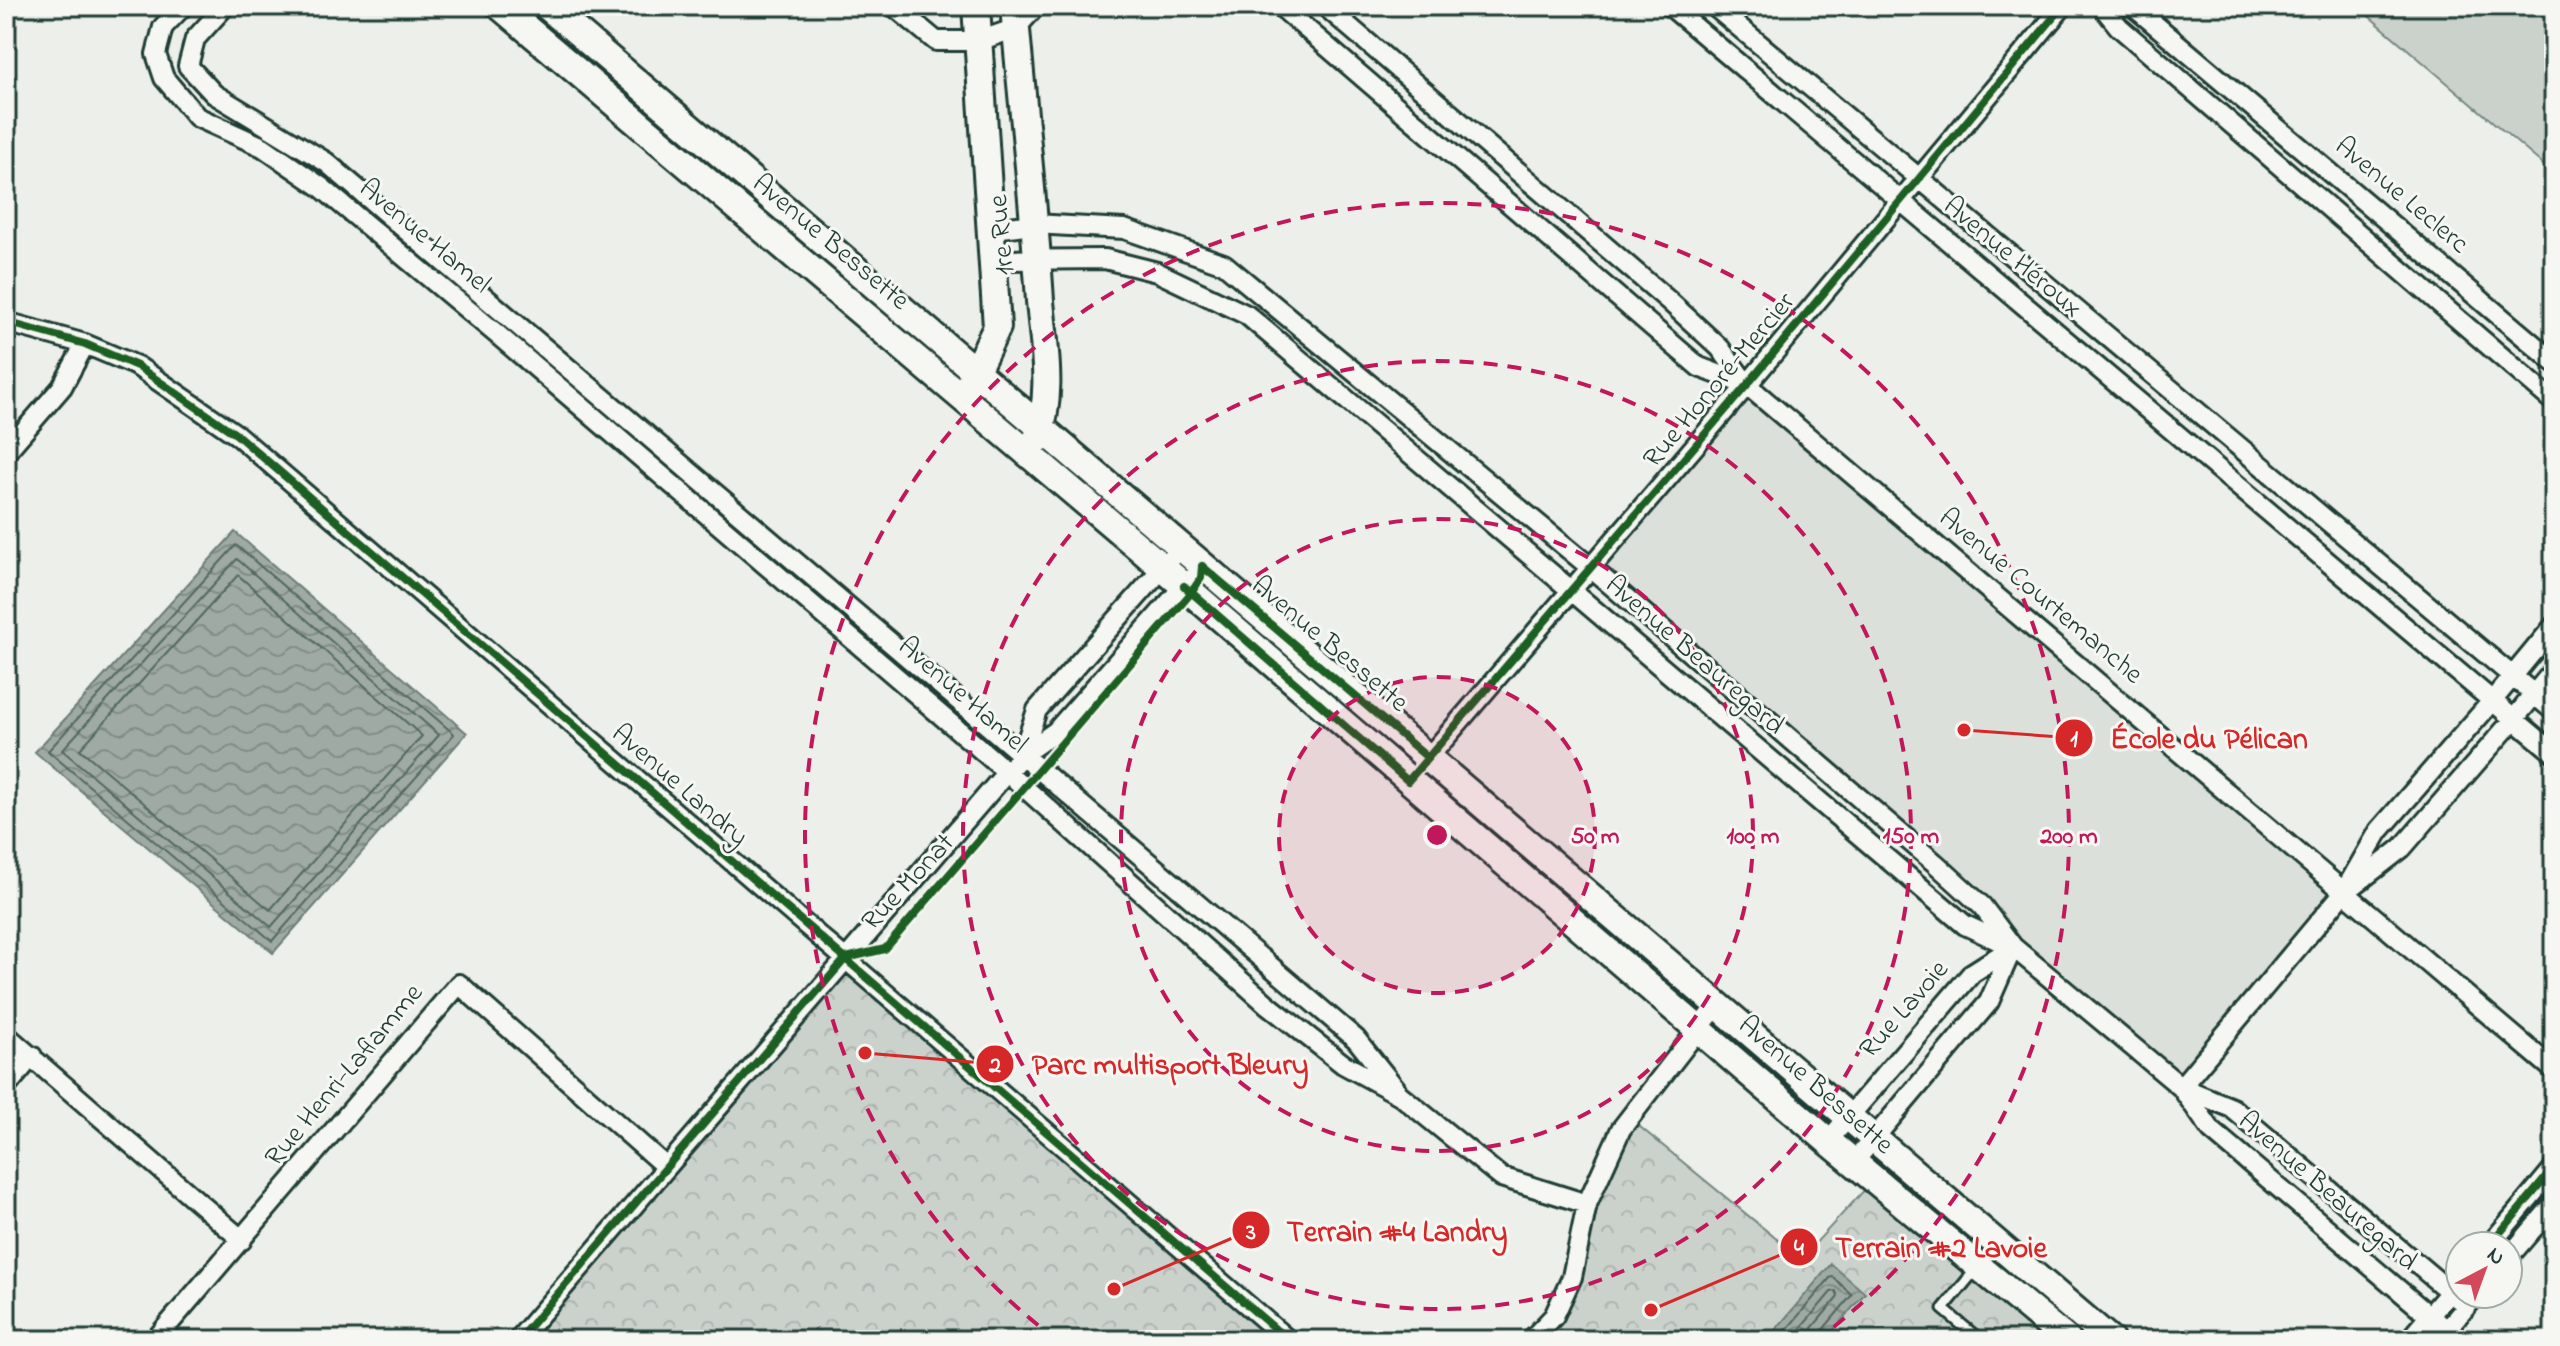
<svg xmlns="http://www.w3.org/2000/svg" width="2560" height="1346" viewBox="0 0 2560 1346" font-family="'Indie Flower',sans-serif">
  <defs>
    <pattern id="park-crowns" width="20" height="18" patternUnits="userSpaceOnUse" patternTransform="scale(2)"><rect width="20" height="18" fill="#cbd2cc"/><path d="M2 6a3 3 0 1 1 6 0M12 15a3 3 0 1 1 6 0" fill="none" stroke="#aeb5b0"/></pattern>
    <pattern id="water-waves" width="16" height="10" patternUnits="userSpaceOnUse" patternTransform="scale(2)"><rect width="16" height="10" fill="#9faaa4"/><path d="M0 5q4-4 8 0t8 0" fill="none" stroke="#818c86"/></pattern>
  </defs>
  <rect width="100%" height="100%" fill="#edefea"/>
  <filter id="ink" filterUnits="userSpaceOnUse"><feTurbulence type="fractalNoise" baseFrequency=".0125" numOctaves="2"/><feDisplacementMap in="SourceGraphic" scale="16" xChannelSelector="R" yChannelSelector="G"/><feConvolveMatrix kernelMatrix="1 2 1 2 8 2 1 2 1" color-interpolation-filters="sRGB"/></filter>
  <g filter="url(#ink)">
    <path fill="#dce0db" d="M1747,385L2344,892L2181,1087L1590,567Z"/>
    <path fill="#cbd2cc" stroke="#758880" stroke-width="2" d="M2357,6H2554V174Z"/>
    <path fill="url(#park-crowns)" stroke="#758880" stroke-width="2" d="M849,957L1301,1340H522Z
      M1623,1113L1801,1259L1867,1187L2057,1340H1536L1551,1322L1590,1200Z"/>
    <path fill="url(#water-waves)" stroke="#6c7e77" stroke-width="2" d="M235,532L467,733L273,953L35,752Z
      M1831,1264L1865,1293L1825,1340H1767Z"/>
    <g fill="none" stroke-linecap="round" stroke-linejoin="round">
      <path stroke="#526961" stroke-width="2" d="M236,545L454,734L272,941L48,751Z
        M237,559L439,735L271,927L62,750Z
        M238,575L422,736L270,910L80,749Z
        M1778,1340L1830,1278L1833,1277L1852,1295L1821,1332L1820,1340
        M1791,1340L1831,1292L1836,1291L1838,1297L1812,1328L1810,1340"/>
      <g stroke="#1f3d34" stroke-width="15">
        <path id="lane" d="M1977,1268L1943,1309L1980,1340"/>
      </g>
      <g stroke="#1f3d34" stroke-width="24">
        <path id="street" d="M183,6L163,27L156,54L164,78L197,117L263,147L321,187L498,335L1007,772L1268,1005L1343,1064L1400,1095L1501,1177L1587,1204
          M225,6L195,39L188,66L214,94L326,162L1356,1039L1396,1089
          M894,6L936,41H979L1016,28L1036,6
          M1280,6L1699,367L1747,385
          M1325,6L1669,301L1720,348L1747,385L2554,1070
          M1670,6L2554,753
          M1714,6L2554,711
          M2102,6L2119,27L2554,402
          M2133,6L2554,362
          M992,229L1034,224L1124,229L1224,264L1590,567L1935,863L1982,906L2013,947L2181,1087L2211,1130L2446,1330
          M993,260L1105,259L1157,272L1247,315L1965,925L2010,946
          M6,322L85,344L137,366L237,435L1288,1340
          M6,452L62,387L85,344
          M1022,755L1037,710L1181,547
          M1422,765L1747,385L2063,6
          M2353,886L2402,848L2514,719L2554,670
          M6,1035L242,1240
          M6,1087L32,1056
          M2181,1087L2344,892L2379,831L2493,700L2554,626
          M2181,1087L2232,1108L2467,1306
          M1828,1141L1972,973L2013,947
          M1853,1163L1989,1002L2013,947
          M2489,1246L2554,1168
          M2508,1258L2554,1204
          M155,1340L459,984L666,1167
          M518,1340L1007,772L1022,755L1056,731L1190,579
          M1531,1340L1554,1316L1572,1277L1587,1204L1621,1129L1717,1005
          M2409,1340L2460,1280
          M2438,1340L2477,1294"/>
      </g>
      <g stroke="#1f3d34" stroke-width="32">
        <path id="secondary" d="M500,6L1162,567L1828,1141L2067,1340
          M547,6L2110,1340
          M1014,6C1022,104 1034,202 1040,301C1044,347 1054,397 1036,441
          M968,387L997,327L976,6"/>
      </g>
      <use href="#lane" stroke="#f6f6f2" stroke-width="9"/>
      <use href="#street" stroke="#f6f6f2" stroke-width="18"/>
      <use href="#secondary" stroke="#f6f6f2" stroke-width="26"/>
      <g stroke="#f6f6f2" stroke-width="13">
        <path id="cycleway" d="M6,322L85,344L137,366L237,435L1288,1340
          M1202,566L1428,758
          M1184,586L1408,781L1747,385L2063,6
          M2489,1246L2554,1168
          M518,1340L846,958L885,949L1191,593L1201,578L1202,566"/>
      </g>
      <use href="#cycleway" stroke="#1b5e20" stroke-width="8"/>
    </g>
  </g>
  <circle cx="1437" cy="835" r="158" fill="#c2185b" fill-opacity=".12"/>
  <g fill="none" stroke="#c2185b" stroke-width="4" stroke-dasharray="14 10">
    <circle cx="1437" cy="835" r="158"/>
    <circle cx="1437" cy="835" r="316"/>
    <circle cx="1437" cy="835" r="474"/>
    <path d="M1057 1340A632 632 0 1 1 1817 1340"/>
  </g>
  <g text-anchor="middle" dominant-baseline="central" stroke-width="6" stroke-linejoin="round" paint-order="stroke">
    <g font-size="28" fill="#1f3d34" stroke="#f6f6f2">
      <text transform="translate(2401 196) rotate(40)">Avenue Leclerc</text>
      <text transform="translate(1003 235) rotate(-95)">1re Rue</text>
      <text transform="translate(424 237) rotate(40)">Avenue Hamel</text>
      <text transform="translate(830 243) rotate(40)">Avenue Bessette</text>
      <text transform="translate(2012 258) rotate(40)">Avenue Héroux</text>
      <text transform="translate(1720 381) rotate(-50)">Rue Honoré-Mercier</text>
      <text transform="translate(2040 597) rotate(40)">Avenue Courtemanche</text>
      <text transform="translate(1329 645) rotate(40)">Avenue Bessette</text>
      <text transform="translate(1694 656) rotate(41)">Avenue Beauregard</text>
      <text transform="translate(962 696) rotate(41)">Avenue Hamel</text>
      <text transform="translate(679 786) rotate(41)">Avenue Landry</text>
      <text transform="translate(909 883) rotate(-47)">Rue Monat</text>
      <text transform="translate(1905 1010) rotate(-49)">Rue Lavoie</text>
      <text transform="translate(345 1076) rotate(-50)">Rue Henri-Laflamme</text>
      <text transform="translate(1815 1086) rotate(41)">Avenue Bessette</text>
      <text transform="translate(2327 1192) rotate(41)">Avenue Beauregard</text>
    </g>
  </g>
  <circle cx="1437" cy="835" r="12" fill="#c2185b" stroke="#f6f6f2" stroke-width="4"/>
  <g font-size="24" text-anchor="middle" font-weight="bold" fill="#c2185b" stroke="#f6f6f2" stroke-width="6" stroke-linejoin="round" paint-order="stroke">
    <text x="1595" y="843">50 m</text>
    <text x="1753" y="843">100 m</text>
    <text x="1911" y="843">150 m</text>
    <text x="2069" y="843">200 m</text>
  </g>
  <path fill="none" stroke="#d62828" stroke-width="3" d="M1964 730L2074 738M865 1053L995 1064M1114 1289L1251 1230M1651 1310L1799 1247"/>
  <g fill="#d62828" stroke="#f6f6f2" stroke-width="3">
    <circle cx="1964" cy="730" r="8"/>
    <circle cx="865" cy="1053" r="8"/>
    <circle cx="1114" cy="1289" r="8"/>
    <circle cx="1651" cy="1310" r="8"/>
    <circle cx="2074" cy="738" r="20"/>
    <circle cx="995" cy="1064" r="20"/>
    <circle cx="1251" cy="1230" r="20"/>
    <circle cx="1799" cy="1247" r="20"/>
  </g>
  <g font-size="24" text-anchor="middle" font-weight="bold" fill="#fff">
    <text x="2074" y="746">1</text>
    <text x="995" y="1072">2</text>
    <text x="1251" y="1239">3</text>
    <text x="1799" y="1255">4</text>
  </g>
  <g font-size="30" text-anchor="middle" font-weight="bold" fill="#d62828" stroke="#f6f6f2" stroke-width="6" stroke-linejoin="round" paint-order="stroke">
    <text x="2209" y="748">École du Pélican</text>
    <text x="1170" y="1074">Parc multisport Bleury</text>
    <text x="1397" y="1241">Terrain #4 Landry</text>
    <text x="1941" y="1257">Terrain #2 Lavoie</text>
  </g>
  <rect width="2560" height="1346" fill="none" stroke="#f6f6f2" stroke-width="32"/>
  <rect x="16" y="16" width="2528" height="1314" fill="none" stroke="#1f3d34" stroke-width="3" filter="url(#ink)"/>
  <g transform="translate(2484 1270) rotate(41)"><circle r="38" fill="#f6f6f2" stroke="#a0aca6" stroke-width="2"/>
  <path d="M0-6L14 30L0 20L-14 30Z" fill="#d1495b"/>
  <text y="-12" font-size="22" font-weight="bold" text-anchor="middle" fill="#1f3d34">N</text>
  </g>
</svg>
